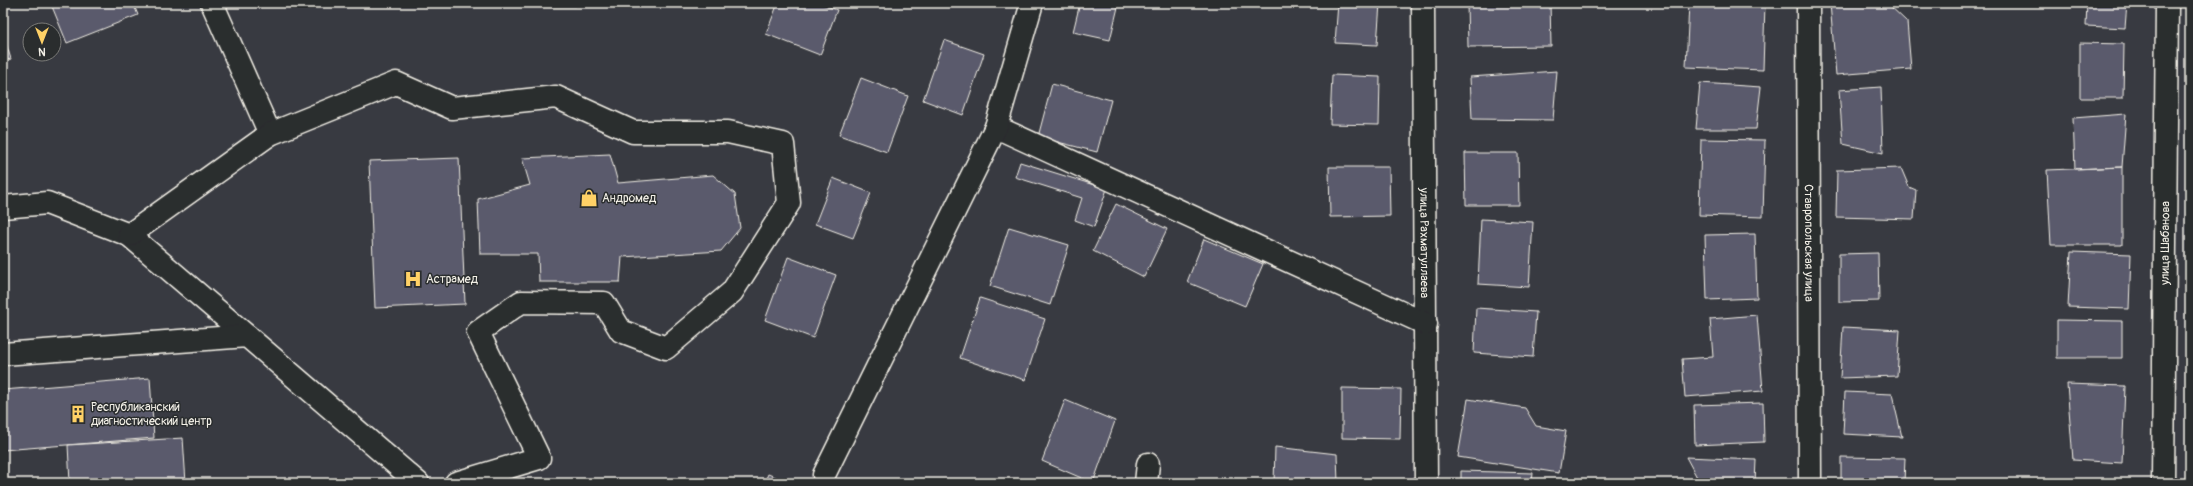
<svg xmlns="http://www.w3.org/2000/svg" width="2193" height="486" viewBox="0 0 2193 486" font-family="Pangolin,sans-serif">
  <rect width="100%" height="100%" fill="#383a41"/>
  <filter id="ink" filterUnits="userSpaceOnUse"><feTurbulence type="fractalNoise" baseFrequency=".025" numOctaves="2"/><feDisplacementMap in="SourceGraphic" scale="8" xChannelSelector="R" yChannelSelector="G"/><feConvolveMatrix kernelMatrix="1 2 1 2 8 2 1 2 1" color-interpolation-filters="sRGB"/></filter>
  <g filter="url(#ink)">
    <path fill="#5a5a6c" stroke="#f4f1e8" d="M55,3H133L138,15L67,43L51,4Z
      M538,3H576V6H538Z
      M778,3H819L837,10L820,55L766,34Z
      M1080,3H1119L1110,40L1073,32Z
      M1338,3H1380L1377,45L1335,43Z
      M1467,3H1550L1551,46L1468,47Z
      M1689,3H1765L1763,70L1686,67Z
      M1830,3H1887L1907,22L1911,69L1836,75Z
      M2087,3H2127L2125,28L2086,26Z
      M3,34L11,59L3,61Z
      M944,40L984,54L963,115L923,100Z
      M2080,43L2124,44L2123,98H2080Z
      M1557,71L1553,120L1472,119L1470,77Z
      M1332,75L1380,77L1379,125L1330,124Z
      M861,78L908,96L887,152L839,135Z
      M1700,83L1761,87L1756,129H1696Z
      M1052,84L1111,100L1097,152L1038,137Z
      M1881,87L1883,153L1843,144L1839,90Z
      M2126,114L2122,167L2075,169L2073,118Z
      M1701,139L1765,140L1763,217L1699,215Z
      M1465,153H1518L1519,205H1466Z
      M610,154L618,183L713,175L735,194L740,228L721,251L622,257L620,282H539L538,254H480L478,199L530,185L522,158Z
      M459,158L465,304L375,308L369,161Z
      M1020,162L1107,189L1094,227L1075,220L1082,198L1015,177Z
      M1329,167H1389L1390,216L1330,217Z
      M2122,167V245H2051L2047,170Z
      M1901,168L1909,187L1916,190L1914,219L1836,217L1837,170Z
      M833,178L871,193L853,238L815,224Z
      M1116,204L1167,229L1144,277L1093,251Z
      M1481,219L1533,222L1529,287L1478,284Z
      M1009,227L1069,245L1050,305L990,286Z
      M1755,234L1757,298L1707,300L1705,235Z
      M1204,239L1263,264L1245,306L1187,282Z
      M2071,252L2131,254L2129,309L2068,307Z
      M1878,253L1879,301L1839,302V254Z
      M788,257L836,275L813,338L765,320Z
      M980,298L1045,319L1025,380L960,358Z
      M1476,308L1536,312L1533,357L1474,353Z
      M1757,315L1763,391L1685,397L1682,359L1713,357L1710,319Z
      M2057,320L2122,321V358H2057Z
      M1843,327L1900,330L1897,376L1840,378Z
      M150,378L154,438L3,450V390Z
      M2067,384L2125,386L2122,463L2073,460Z
      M1342,388L1401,389L1400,439L1342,438Z
      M1845,392L1892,394L1902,437L1843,434Z
      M1468,399L1525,408L1536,426L1566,431L1559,473L1458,457Z
      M1065,400L1115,421L1093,483L1042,461Z
      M1763,403L1764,442L1695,445L1694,405Z
      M183,438L186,483H70L68,445Z
      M1275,447L1337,454L1338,483H1274Z
      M1686,457L1756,460L1755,483H1700Z
      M1841,457L1905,458L1904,483H1841Z
      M1461,471L1533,473L1532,483H1461Z
      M768,474L790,483H764Z"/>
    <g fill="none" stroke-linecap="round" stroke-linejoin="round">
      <g stroke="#f4f1e8" stroke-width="25">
        <g id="minor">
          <path d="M212,3L270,134"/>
          <path id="s1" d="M1423,3L1426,483"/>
          <path id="s2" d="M1808,3L1810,483"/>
          <path d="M996,127L1426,324"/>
          <path d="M3,207L47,203L129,235L247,336"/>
          <path d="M129,235L270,134L396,83L452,108L556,97L633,132H728L783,144L789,203L732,292L666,348L621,331L604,303L521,302L478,332L539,458L456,483"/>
          <path d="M3,354L247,336L418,483"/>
          <path d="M824,475L996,127L1032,3"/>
          <path d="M1146,483L1148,464"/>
          <path id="s3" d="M2163,483L2167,3"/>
        </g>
      </g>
      <use href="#minor" stroke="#2a2d2e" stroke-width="22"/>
    </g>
  </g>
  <defs>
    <g id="shop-bare" transform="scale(1.38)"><path d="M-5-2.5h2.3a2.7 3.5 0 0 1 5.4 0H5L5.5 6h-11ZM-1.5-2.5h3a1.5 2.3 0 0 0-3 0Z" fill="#ffd166" stroke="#2a2d2e" stroke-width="2.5" paint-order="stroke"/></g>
    <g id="hospital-bare" transform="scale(1.38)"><path d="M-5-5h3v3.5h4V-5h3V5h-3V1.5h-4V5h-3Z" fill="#ffd166" stroke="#2a2d2e" stroke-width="2.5" paint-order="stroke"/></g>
    <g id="building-bare" transform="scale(1.38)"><path d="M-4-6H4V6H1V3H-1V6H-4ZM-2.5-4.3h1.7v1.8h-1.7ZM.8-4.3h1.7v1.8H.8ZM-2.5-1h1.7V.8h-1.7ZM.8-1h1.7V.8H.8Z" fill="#ffd166" stroke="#2a2d2e" stroke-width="2.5" paint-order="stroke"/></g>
  </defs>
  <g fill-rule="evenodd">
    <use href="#shop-bare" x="589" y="198"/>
    <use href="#hospital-bare" x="413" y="279"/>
    <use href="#building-bare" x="78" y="414"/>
  </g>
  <g text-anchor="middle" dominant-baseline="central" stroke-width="3" stroke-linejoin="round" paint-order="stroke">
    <g font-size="12" fill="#f4f1e8" stroke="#2a2d2e" text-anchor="start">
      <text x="602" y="198">Андромед</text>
      <text x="426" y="279">Астрамед</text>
      <text x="91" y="407">Республиканский<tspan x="91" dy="14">диагностический центр</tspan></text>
    </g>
    <g font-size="12" fill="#f4f1e8" stroke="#2a2d2e">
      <text stroke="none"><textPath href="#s1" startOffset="240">улица Рахматуллаева</textPath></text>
      <text stroke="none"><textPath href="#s2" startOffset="240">Ставропольская улица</textPath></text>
      <text stroke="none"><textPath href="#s3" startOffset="240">улица Шабанова</textPath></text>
    </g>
  </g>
  <rect width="2193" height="486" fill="none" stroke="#2a2d2e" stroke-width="16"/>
  <rect x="8" y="8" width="2177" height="470" fill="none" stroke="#f4f1e8" stroke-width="1.5" filter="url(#ink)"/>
  <g transform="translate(42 42) rotate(180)"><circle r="19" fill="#2a2d2e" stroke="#7b7b78"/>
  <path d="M0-3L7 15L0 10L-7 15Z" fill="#ffd166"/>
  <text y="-6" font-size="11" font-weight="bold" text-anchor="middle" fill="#f4f1e8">N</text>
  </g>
</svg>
